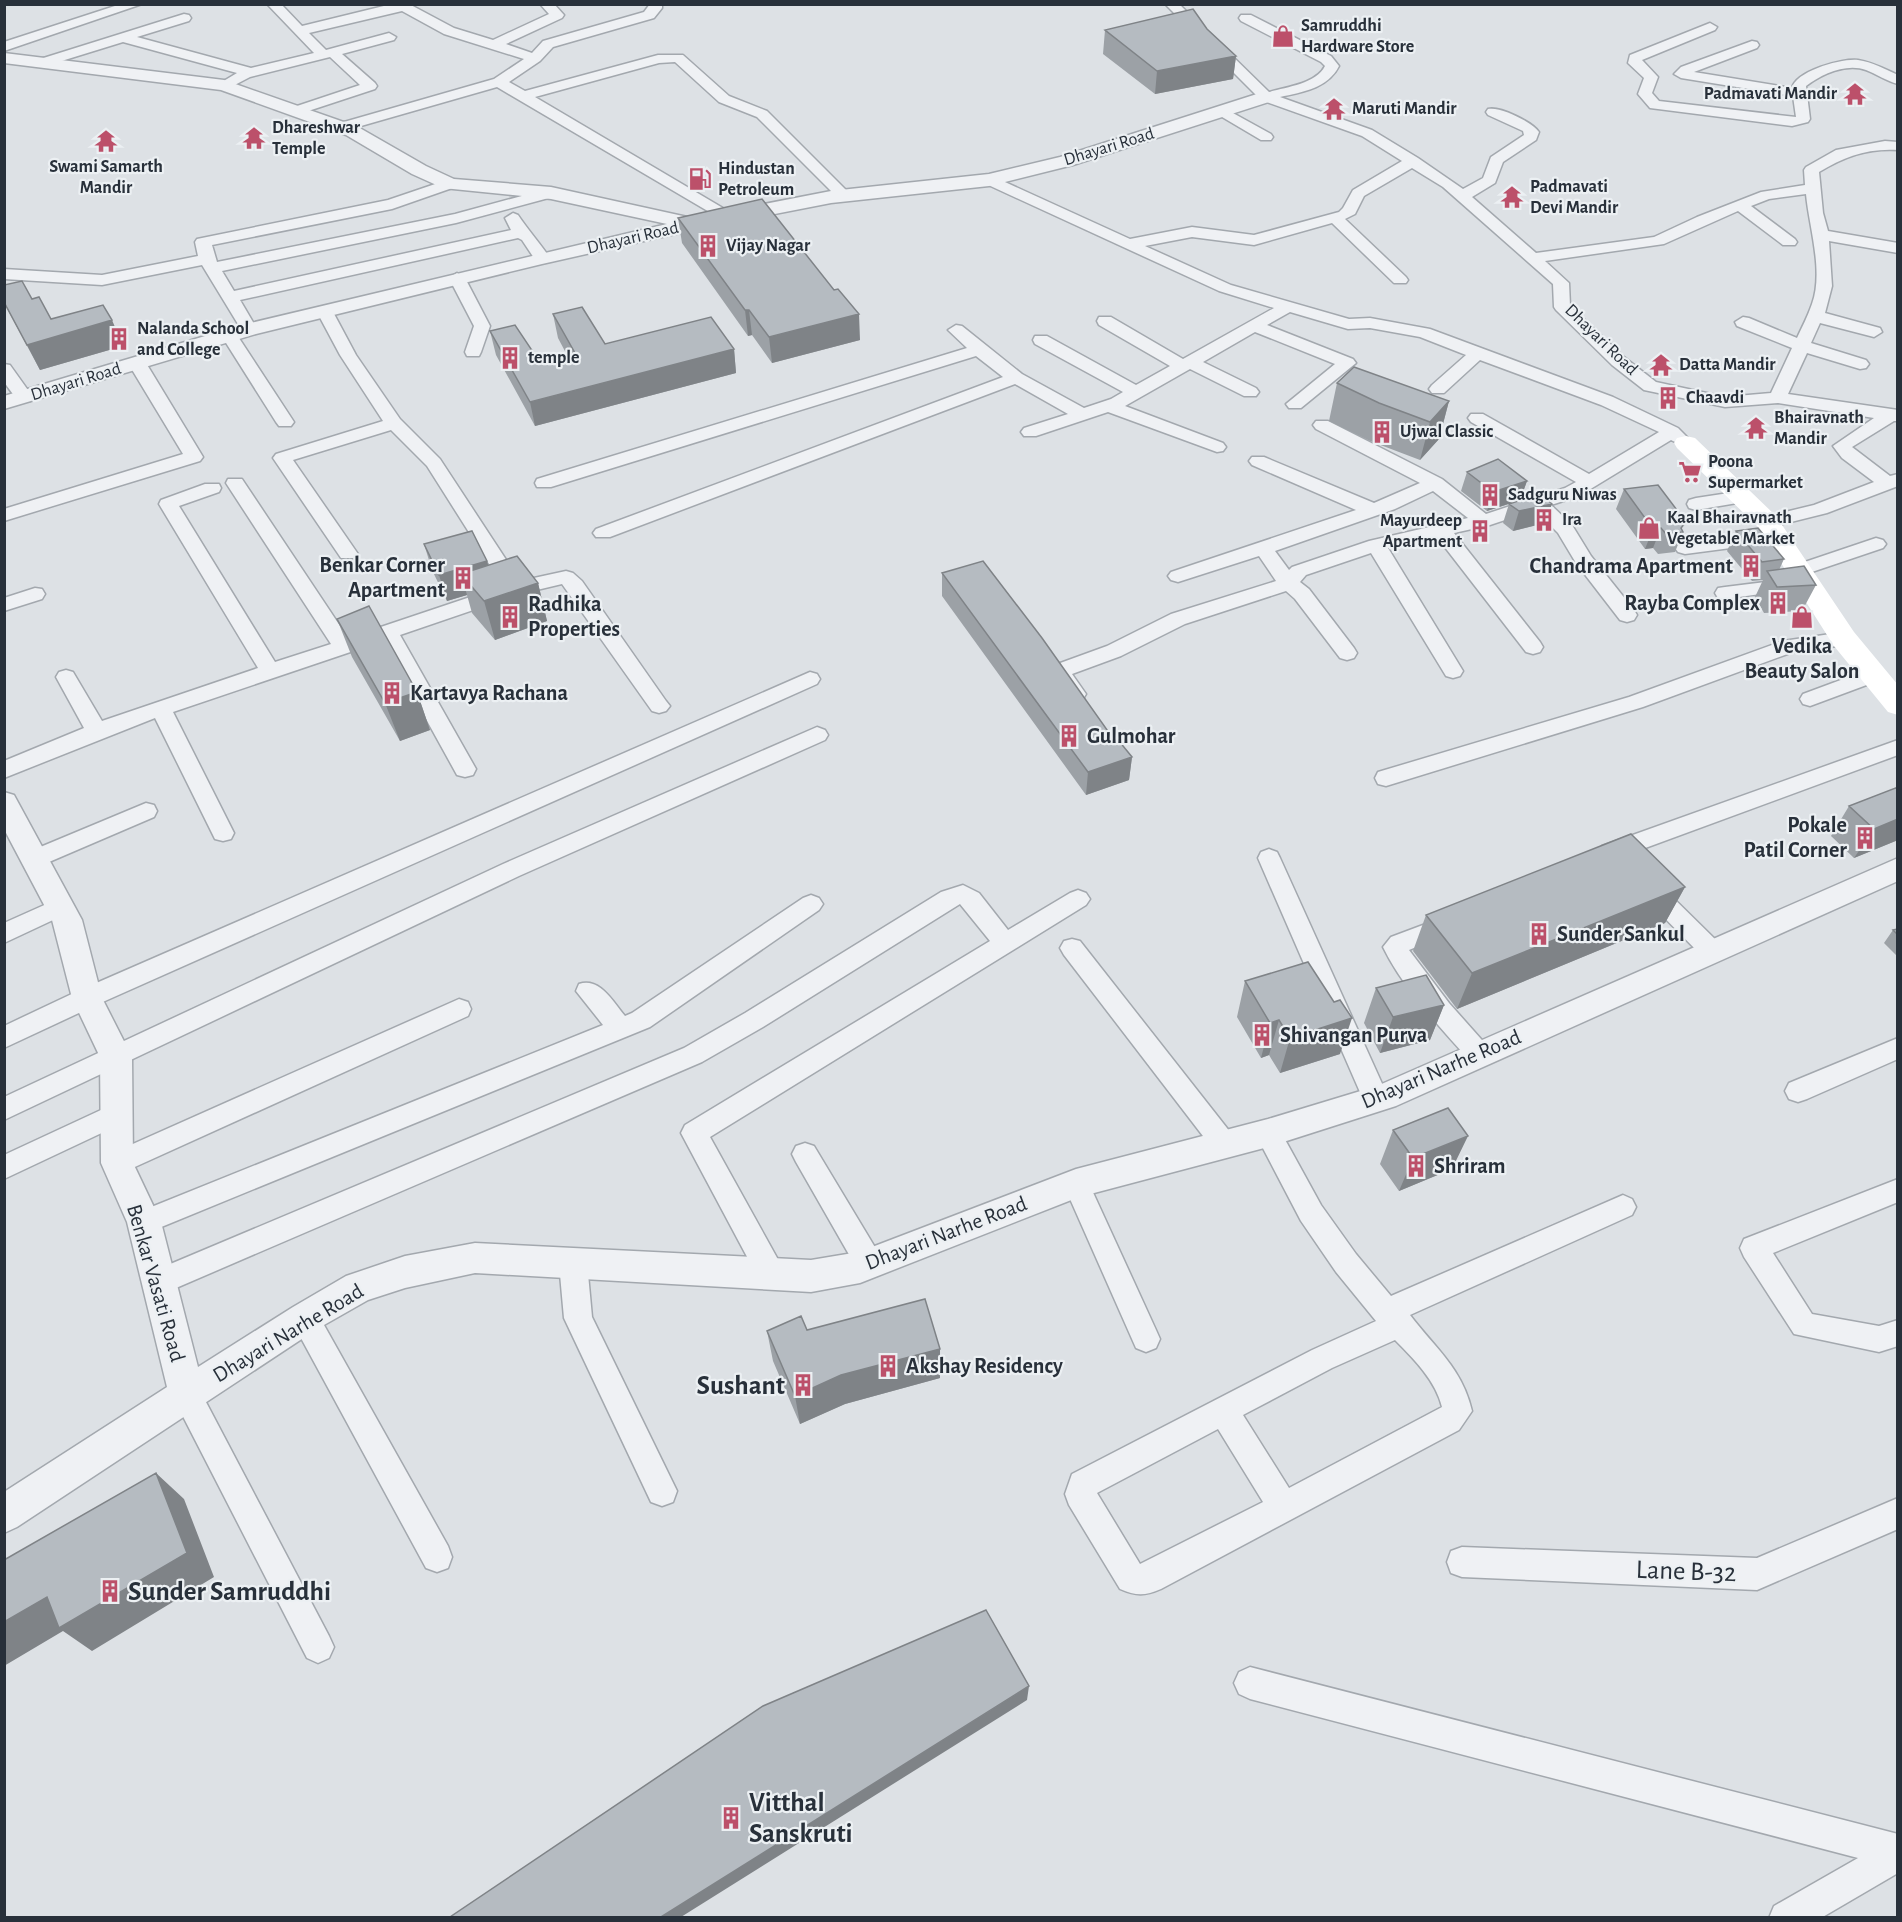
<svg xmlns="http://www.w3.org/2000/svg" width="1902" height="1922" viewBox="0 0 1902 1922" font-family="'Alegreya Sans',sans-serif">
  <rect width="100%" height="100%" fill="#dde1e5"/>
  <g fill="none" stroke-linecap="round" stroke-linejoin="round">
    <g stroke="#a3a8ae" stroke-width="3">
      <path id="minor" d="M121,4H142L4,51V42Z
        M267,4H281L302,26L392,4H409L454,28L493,40L549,14L540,4H554L564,15L562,18L506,44L532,53L543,41L644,12L650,4H662V8L654,18L553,47L540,61L509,82L525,91L658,55H683L729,96L767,111L851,195L848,198H838L757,117L719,102L675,62L659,63L535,97L733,214L736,217L733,220H723L497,87L347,130H337L335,127L337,124L494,79L524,59L444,34L402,11L309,33L326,50L389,33L396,37L394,40L342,54L375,83L377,86L375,89L296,115L289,111L291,108L360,85L330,57L250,77L229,88H219L217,85L237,73L123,42L42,67L35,63L37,60L184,14L189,15L191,18L189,21L137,37L251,68L314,53Z
        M1165,4H1179L1269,92C1286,87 1316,84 1325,66L1321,62L1241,21L1239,18L1241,15H1251L1331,56L1339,66C1328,88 1303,92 1280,97L1372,130L1418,158L1463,189L1483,178L1491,157L1524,135L1523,131L1488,115L1486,112L1488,109C1500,106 1532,122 1539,132L1536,140L1503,162L1495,183L1472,197L1536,253L1654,237L1697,217L1761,192L1805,185L1804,170L1806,167L1836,150L1885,141L1898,142V150C1867,148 1844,157 1819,172L1823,213L1828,231L1898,243V253L1829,241L1832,286L1825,313L1880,328L1882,332L1874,337L1820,323L1811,343L1866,360L1869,364L1866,368L1860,369L1807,353L1788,394L1898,410V421H1894L1852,447L1890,476L1898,474V486L1827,513L1767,528L1760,526L1758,522L1760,518L1814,505L1874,482L1842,458L1833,446L1874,418L1778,403L1725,407L1644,390L1612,365L1556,310L1554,307L1553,284L1443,187L1412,168L1364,196L1355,214L1345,219L1406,277L1408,280L1406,283H1394L1332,223L1254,245L1192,237L1145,246L1231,285L1349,319L1370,318L1430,329L1613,397L1678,428L1690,440L1687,444L1681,445L1671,440L1579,496L1551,505L1572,525L1591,556L1634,610L1637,615L1634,620L1627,622L1620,620L1576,563L1558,533L1535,510L1490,525L1454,533L1540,642L1543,647L1540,652L1533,654L1526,652L1437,537L1388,548L1463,671L1460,676L1453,678L1446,676L1371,553L1306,575L1300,582L1309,589L1354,648L1357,653L1354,658L1347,660L1340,658L1295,599L1286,591L1185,624L1121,656L1072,674L1086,694L1083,699C1066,704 1057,684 1049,671L1052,666L1107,646L1171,614L1276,581L1259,556L1178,582L1171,580L1168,576L1171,572L1356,510L1252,465L1249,461L1252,457H1264L1374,503L1420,483L1316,429L1313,425L1316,421H1328L1442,479L1486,514L1565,488L1576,482L1471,422L1468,418L1471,414H1483L1589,474L1659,432L1601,405L1480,360L1444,393H1432L1429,389L1432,385L1466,355L1420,337L1370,328L1348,329L1290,312L1267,325L1353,359L1356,363L1301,408H1289L1286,404L1335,364L1255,332L1203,362L1256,388L1259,392L1256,396H1244L1190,369L1125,406L1223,443L1226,447L1223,451L1217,452L1108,412L1036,436H1024L1021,432L1024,428L1068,414L1015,384L610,537H596L593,533L596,529L1003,377L976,356L551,487H537L535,483L537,479L967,348L948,330L956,325L962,326L1022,374L1084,408L1111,399L1123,392L1035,344L1033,340L1035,336H1047L1136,385L1170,366L1099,325L1097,321L1099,317H1111L1183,359L1274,308L1219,291L984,183L982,180L989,176L994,177L1130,239L1192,227L1254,235L1339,212L1343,208L1353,190L1402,161L1362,136L1261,100ZM1806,194C1809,227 1824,271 1812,304C1808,316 1802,327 1797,338L1749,318L1743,317L1735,322L1737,326L1792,348L1771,393L1725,397L1656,382L1624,357L1570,306L1569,283L1545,261L1664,244L1738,211L1783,245H1795L1797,242L1795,239L1751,206L1769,199ZM1433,491L1468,518L1369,541L1292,567L1289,570L1275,551L1395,509Z
        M1710,23L1717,27L1715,30L1642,60L1658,77L1652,93L1659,101L1796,117L1793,96L1681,78L1674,74L1681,67L1752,41L1757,42L1759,45L1757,48L1694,72L1792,88C1796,71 1842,58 1858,60C1872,62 1885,69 1898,75V84C1886,81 1877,74 1866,70C1846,63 1822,74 1806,86L1810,119L1808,122L1792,126L1650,108L1638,94L1644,78L1628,63L1630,55Z
        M1222,107L1271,134L1273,137L1271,140H1261L1217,114L1215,111Z
        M450,179L458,184L455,187L392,209L212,245L217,262L455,214L551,188L556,190L559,193L556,196L456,223L222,271L234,291L511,230L505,218L513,213L518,215C528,230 539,242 550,258L548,261H536L522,240L518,238L240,300L257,329L249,334L241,329L202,265L102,285L4,279V269L102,275L198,256L195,242L197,239L388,200Z
        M457,273L465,278L490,326L481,352L479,356H467L465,352L474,326L449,278Z
        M325,307L333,312L356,355L400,419L440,459L520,581L566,571L573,573L582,581L666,701L670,706L666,711L659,713L652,711L562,584L520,594L400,635L476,769L473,775L465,777L457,775L383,641L173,712L234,833L231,839L223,841L215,839L155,718L4,778V761L84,728L56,677L59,672L66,670L73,672L102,721L258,668L159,504L161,500L205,484H219L221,488L219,492L179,506L275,662L331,644L226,483L228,479H242L348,638L503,586L427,466L391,430L293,460L358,554L355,558H341L273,458L276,454L383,421L340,355L317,312Z
        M229,330L237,335L294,422L291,426H279L276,422L221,335Z
        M137,358L143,359L146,363L203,457L200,461L4,521V509L183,454L128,363L131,359Z
        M4,364L10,365L30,393L33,397L30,401H18L4,382Z
        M1742,491L1749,493L1751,497L1749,501L1696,510L1689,508L1687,504L1689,500L1696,498Z
        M1762,533L1769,535L1772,539L1769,543L1685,554L1678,552L1675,548L1678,544L1685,542Z
        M1876,538L1883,540L1886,544L1883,548L1800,576L1793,574L1790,570L1793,566Z
        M1789,579L1796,581L1799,585L1796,589L1725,599L1718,598L1715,593L1718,588L1725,587Z
        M35,588L42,589L45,594L42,599L4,611V598Z
        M1844,632L1851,634L1854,639L1851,644L1793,652L1643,707L1386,786L1378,784L1375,778L1378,772L1629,697L1783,641Z
        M1873,668L1880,670L1883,675L1880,680L1810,706L1803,704L1800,699L1803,694Z
        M810,672L817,674L820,679L817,684L96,1005L4,1048V1026L78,991Z
        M817,727L825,730L828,735L825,740L519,876L4,1120V1097L503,864Z
        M1898,740V755L1618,858L1610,860L1602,858L1599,852L1602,846Z
        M146,803L154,805L157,811L154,817L42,865L34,868L26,865L23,859L26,853Z
        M1269,849L1277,852L1280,858L1389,1099L1385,1107L1376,1110L1367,1107L1363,1099L1258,858L1261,852Z
        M1650,880L1658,883L1720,944L1724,951L1720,958L1712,960L1704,958L1642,895L1638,889L1642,883Z
        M963,885L979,893L1008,930L1070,893L1078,890L1086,893L1090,899L1086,905L710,1137L781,1265L785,1274L781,1283L771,1287L761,1283L681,1133L685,1125L990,941L960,904L763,1027L702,1062L169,1291L159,1295L149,1291L145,1282L149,1273L684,1048L745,1013L941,892Z
        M811,895L819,898L823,904L819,910L650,1027L154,1230L144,1234L134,1230L130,1222L134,1214L603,1025L576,991L579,984C600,977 613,1002 625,1016L632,1013L803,898Z
        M60,898L68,901L72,907L68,913L4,943V923Z
        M1447,916L1455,919L1459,925L1455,931L1409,950L1449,1003L1489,1048L1493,1055L1489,1062L1480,1065L1471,1062C1440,1027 1404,990 1383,947L1391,937Z
        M1072,939L1080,941L1234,1137L1238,1145L1234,1153L1225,1156L1216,1153L1064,955L1060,948L1064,941Z
        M459,999L468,1002L471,1009L468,1016L126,1171L117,1174L108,1171L104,1163L108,1155Z
        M1898,1038V1059L1807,1099L1798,1102L1789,1099L1785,1091L1789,1083Z
        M116,1103L125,1106L129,1114L125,1122L4,1179V1155Z
        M1268,1122L1277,1125L1321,1205L1356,1254L1391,1296L1623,1195L1632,1199L1636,1207L1632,1215L1410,1315C1435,1348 1462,1368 1472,1411L1459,1430L1161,1589C1145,1596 1136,1596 1120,1589L1069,1505L1065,1494L1072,1474L1312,1350L1376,1321L1336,1272L1301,1221L1255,1133L1259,1125ZM1395,1340C1413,1358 1436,1381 1442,1407L1289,1488L1243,1415L1332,1368ZM1218,1429L1263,1502L1140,1564L1097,1493Z
        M805,1143L814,1146L879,1254L883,1263L879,1272L869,1275L859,1272L796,1162L792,1154L796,1146Z
        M1076,1171L1085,1175L1156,1330L1160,1339L1156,1348L1146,1352L1136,1348L1063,1183L1067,1175Z
        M1898,1179V1202L1773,1253L1812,1314L1879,1326L1898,1320V1346L1879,1352L1794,1334L1744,1257L1740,1248L1744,1239Z
        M573,1251L583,1254L587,1263L592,1317L677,1491L673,1502L662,1506L651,1502L564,1318L559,1263L563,1254Z
        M305,1305L315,1309L448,1546L452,1557L448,1568L437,1572L426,1568L295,1327L291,1318L295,1309Z
        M187,1381L197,1385L329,1636L334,1647L329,1658L318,1663L307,1658L172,1395L177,1385Z
        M1898,1498V1529L1757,1590L1462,1577L1451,1573L1447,1562L1451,1551L1462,1547L1757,1558Z
        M1250,1667L1898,1834V1873L1821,1918H1769L1774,1906L1858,1858L1250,1699L1239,1694L1234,1683L1239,1672Z"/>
    </g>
    <g stroke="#a3a8ae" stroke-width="3">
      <path id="tertiary" d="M4,53L224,80L358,127L426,166L454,179L551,187L692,218L831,191L989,174L1060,157L1260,93H1272L1275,97L1272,101L1073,165L989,186L831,203L693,230L542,264L256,334L4,409V396L242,325L667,224L551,199L443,188L412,174L346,135L221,90L4,63Z
        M4,792L14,795L82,920L102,998L132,1057L133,1163L161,1222L198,1367L293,1307L346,1276L405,1256L475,1243L811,1260L859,1252L1076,1169L1268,1119L1377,1086L1898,858V881L1396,1106L1268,1147L1079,1197L860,1283L811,1292L475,1273L405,1288L368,1300L317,1329L17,1527L4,1533V1492L167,1387L127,1222L101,1163L100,1057L72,998L52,920L4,829Z"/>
    </g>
    <use href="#minor" fill="#eff1f4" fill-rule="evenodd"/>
    <use href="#tertiary" fill="#eff1f4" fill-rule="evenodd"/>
    <path fill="#fff" fill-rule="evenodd" d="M1686,436L1695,438L1776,516L1854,632L1898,685V715L1888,712L1834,646L1758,527L1677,448L1674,443L1677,438Z"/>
  </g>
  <path fill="#9ca1a6" d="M1207,29L1236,56L1233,79L1155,94L1103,54L1105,30Z
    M678,218L860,340L772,363L752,335L748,336L682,243Z
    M32,299L51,319L123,346L40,370L4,303Z
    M553,314L605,344L734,349L736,373L535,426L496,355L490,331L539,361L567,355L558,338Z
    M1337,383L1449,401L1439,439L1420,460L1370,441L1329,421Z
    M1467,472L1527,481L1520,500L1545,523L1513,531L1503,523L1509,504L1487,511L1461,491Z
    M1624,489L1683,531V532L1675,552L1658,554L1653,548L1645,549L1616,509Z
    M1736,531L1784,559L1779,570L1816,585L1802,611L1764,613L1755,597L1763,580L1752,581L1727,551Z
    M424,544L487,561L488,565L538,583L547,621L495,640L472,613L467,595L447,601L432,570Z
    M942,573L1132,757L1129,780L1086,795L942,596Z
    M337,619L417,692L430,730L400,741L352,657Z
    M1898,787V840L1854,858L1831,836L1849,806Z
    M1685,887L1665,923L1457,1009L1413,951L1426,915Z
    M1898,929V957L1884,943L1893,930Z
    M1245,981L1340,1054L1280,1073L1269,1055L1261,1058L1237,1017Z
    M1376,988L1444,1005L1430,1040L1380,1053L1364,1023Z
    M1393,1130L1452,1169L1399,1191L1380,1164Z
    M807,1330L940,1349V1378L845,1404L800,1424L773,1361L767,1331Z"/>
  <path fill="#7f8387" d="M1236,56L1233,79L1155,94L1157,71Z
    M745,310H749L752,335L748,336Z
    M859,314L860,340L772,363L769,337Z
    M112,320L123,346L40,370L27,345Z
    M734,349L736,373L535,426L530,402Z
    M1449,401L1439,439L1420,460L1430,422Z
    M1527,481L1520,500L1487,511L1493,492Z
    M1552,504L1545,523L1513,531L1519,511Z
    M1661,528L1653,548L1645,549L1653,529Z
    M487,561L494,587L461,574L467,595L447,601L439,575Z
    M538,583L547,621L495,640L484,601Z
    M417,692L430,730L400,741L385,703Z
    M1132,757L1129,780L1086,795L1088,772Z
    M1898,819V840L1854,858L1874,829Z
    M1685,887L1665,923L1457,1009L1472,973Z
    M1444,1005L1430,1040L1380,1053L1393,1017Z
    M1352,1018L1340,1054L1280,1073L1290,1038Z
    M1279,1020L1269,1055L1261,1058L1270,1023Z
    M1468,1136L1452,1169L1399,1191L1413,1158Z
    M940,1349V1378L845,1404L800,1424L795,1396L841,1375Z
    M156,1473L184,1499L214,1577L92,1651L63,1631L4,1666V1622Z
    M1029,1686L1027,1700L681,1917H661Z"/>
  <path fill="#b5bbc1" stroke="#7f8387" stroke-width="1.5" d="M1193,9L1207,29L1236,56L1157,71L1105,30Z
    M762,199L834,290L838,289L859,314L769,337L749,310H745L678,218Z
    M22,281L32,299L39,297L51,319L103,305L112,320L27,345L4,302V285Z
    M582,307L605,344L711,317L734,349L530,402L490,331L515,325L539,361L575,353L553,314Z
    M1354,367L1449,401L1430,422L1379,403L1337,383Z
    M1498,459L1527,481L1493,492L1467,472Z
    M1658,485L1686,522L1681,528L1683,532L1666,534L1661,528L1653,529L1624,489Z
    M1541,493L1552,504L1519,511L1509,504Z
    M1758,528L1784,559L1762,562L1736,531Z
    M472,531L487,561L439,575L424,544Z
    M517,556L538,583L484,601L461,574Z
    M983,561L1042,638L1112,737L1119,741L1132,757L1088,772L942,573Z
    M1804,566L1816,585L1777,587L1767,571Z
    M369,606L417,692L385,703L337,619Z
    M1898,787V819L1874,829L1849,806Z
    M1631,834L1685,887L1472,973L1426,915Z
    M1898,929V935L1893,930Z
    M1308,962L1334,1002L1340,1000L1352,1018L1290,1038L1279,1020L1270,1023L1245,981Z
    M1426,975L1444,1005L1393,1017L1376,988Z
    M1448,1108L1468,1136L1413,1158L1393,1130Z
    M925,1299L940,1349L841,1375L795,1396L767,1331L801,1316L807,1330Z
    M156,1473L187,1553L59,1628L47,1597L4,1622V1560Z
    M986,1610L1029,1686L661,1917H450L763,1706Z"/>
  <defs>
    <g id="shop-bare" transform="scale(1.8)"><path d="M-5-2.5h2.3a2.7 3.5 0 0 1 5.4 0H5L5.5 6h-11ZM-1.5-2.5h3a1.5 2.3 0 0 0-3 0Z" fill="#bc506a" stroke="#ecf0f3" stroke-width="2.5" paint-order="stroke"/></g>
    <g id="temple-bare" transform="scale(1.8)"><path d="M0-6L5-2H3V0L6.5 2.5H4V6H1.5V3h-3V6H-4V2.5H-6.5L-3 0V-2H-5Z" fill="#bc506a" stroke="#ecf0f3" stroke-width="2.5" paint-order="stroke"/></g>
    <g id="fuel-bare" transform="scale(1.8)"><path d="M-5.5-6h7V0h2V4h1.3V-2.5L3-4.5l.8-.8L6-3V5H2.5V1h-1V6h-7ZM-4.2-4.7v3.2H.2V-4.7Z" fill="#bc506a" stroke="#ecf0f3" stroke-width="2.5" paint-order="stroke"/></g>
    <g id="building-bare" transform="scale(1.8)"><path d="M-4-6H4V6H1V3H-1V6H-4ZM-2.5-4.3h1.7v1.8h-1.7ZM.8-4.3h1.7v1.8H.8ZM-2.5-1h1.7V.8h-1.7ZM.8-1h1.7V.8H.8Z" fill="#bc506a" stroke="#ecf0f3" stroke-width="2.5" paint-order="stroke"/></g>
    <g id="supermarket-bare" transform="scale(1.8)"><path d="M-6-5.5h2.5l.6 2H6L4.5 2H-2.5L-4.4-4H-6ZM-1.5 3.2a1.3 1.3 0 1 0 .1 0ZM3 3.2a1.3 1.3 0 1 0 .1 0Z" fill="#bc506a" stroke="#ecf0f3" stroke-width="2.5" paint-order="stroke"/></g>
  </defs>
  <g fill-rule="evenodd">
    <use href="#shop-bare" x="1283" y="36"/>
    <use href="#temple-bare" x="1855" y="94"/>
    <use href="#temple-bare" x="1334" y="109"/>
    <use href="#temple-bare" x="254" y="138"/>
    <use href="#temple-bare" x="106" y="141"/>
    <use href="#fuel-bare" x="700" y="179"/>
    <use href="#temple-bare" x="1512" y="197"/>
    <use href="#building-bare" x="708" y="246"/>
    <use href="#building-bare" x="119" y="339"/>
    <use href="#building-bare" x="510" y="358"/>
    <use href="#temple-bare" x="1661" y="365"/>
    <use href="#building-bare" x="1668" y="398"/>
    <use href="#temple-bare" x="1756" y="428"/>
    <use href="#building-bare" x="1382" y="432"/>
    <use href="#supermarket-bare" x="1690" y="472"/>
    <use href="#building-bare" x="1490" y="495"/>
    <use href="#building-bare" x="1544" y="520"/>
    <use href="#shop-bare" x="1649" y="528"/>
    <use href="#building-bare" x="1480" y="531"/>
    <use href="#building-bare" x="1751" y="566"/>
    <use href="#building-bare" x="463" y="578"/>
    <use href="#building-bare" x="1778" y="603"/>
    <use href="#building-bare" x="510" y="617"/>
    <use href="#shop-bare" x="1802" y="617"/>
    <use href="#building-bare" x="392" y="693"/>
    <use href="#building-bare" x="1069" y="736"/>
    <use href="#building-bare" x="1865" y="838"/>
    <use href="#building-bare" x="1539" y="934"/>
    <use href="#building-bare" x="1262" y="1035"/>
    <use href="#building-bare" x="1416" y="1166"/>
    <use href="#building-bare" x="888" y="1366"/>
    <use href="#building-bare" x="803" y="1385"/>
    <use href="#building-bare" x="110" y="1591"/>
    <use href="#building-bare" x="731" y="1818"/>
  </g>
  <g text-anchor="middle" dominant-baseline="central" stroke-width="4.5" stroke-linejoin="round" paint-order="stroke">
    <g font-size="18" font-weight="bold" fill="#28303a" stroke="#ecf0f3" text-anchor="start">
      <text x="1301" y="26">Samruddhi<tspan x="1301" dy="21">Hardware Store</tspan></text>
      <text x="1837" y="94" text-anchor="end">Padmavati Mandir</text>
      <text x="1352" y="109">Maruti Mandir</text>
      <text x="272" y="128">Dhareshwar<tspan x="272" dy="21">Temple</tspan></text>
      <text x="106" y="167" text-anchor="middle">Swami Samarth<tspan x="106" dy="21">Mandir</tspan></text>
      <text x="718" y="169">Hindustan<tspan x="718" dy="21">Petroleum</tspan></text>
      <text x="1530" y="187">Padmavati<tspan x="1530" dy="21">Devi Mandir</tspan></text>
      <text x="726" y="246">Vijay Nagar</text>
      <text x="137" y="329">Nalanda School<tspan x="137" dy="21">and College</tspan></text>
      <text x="528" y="358">temple</text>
      <text x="1679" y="365">Datta Mandir</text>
      <text x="1686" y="398">Chaavdi</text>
      <text x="1774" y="418">Bhairavnath<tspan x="1774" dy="21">Mandir</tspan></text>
      <text x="1400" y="432">Ujwal Classic</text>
      <text x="1708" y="462">Poona<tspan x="1708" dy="21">Supermarket</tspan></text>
      <text x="1508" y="495">Sadguru Niwas</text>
      <text x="1667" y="518">Kaal Bhairavnath<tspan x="1667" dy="21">Vegetable Market</tspan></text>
      <text x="1562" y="520">Ira</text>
      <text x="1462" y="521" text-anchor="end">Mayurdeep<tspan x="1462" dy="21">Apartment</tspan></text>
    </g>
    <g font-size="18" fill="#28303a" stroke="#ecf0f3">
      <text transform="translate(1109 147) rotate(-17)">Dhayari Road</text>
      <text transform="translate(633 238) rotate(-13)">Dhayari Road</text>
      <text transform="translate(1601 340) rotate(44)">Dhayari Road</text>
      <text transform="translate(76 382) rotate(-17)">Dhayari Road</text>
    </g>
    <g font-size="22" font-weight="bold" fill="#28303a" stroke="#ecf0f3" text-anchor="start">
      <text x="445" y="565" text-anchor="end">Benkar Corner<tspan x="445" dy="25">Apartment</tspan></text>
      <text x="1733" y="566" text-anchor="end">Chandrama Apartment</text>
      <text x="1760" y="603" text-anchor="end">Rayba Complex</text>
      <text x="528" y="604">Radhika<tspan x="528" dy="25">Properties</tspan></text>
      <text x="1802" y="646" text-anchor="middle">Vedika<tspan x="1802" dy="25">Beauty Salon</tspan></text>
      <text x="410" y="693">Kartavya Rachana</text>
      <text x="1087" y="736">Gulmohar</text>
      <text x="1847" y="825" text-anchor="end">Pokale<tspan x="1847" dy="25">Patil Corner</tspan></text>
      <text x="1557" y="934">Sunder Sankul</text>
      <text x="1280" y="1035">Shivangan Purva</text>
      <text x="1434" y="1166">Shriram</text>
      <text x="906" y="1366">Akshay Residency</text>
    </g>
    <g font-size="22" fill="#28303a" stroke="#ecf0f3">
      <text transform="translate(1441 1069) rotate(-23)">Dhayari Narhe Road</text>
      <text transform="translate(946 1233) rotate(-21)">Dhayari Narhe Road</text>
      <text transform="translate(156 1283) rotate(74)">Benkar Vasati Road</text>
      <text transform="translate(288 1333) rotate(-31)">Dhayari Narhe Road</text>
    </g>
    <g font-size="27" font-weight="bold" fill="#28303a" stroke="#ecf0f3" text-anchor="start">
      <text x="785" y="1385" text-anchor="end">Sushant</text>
      <text x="128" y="1591">Sunder Samruddhi</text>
      <text x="749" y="1802">Vitthal<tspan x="749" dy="31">Sanskruti</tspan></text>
    </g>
    <g font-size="27" fill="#28303a" stroke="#ecf0f3">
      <text transform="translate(1686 1571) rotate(2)">Lane B-32</text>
    </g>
  </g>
  <rect width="1902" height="1922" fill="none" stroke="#28303a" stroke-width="12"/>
</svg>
